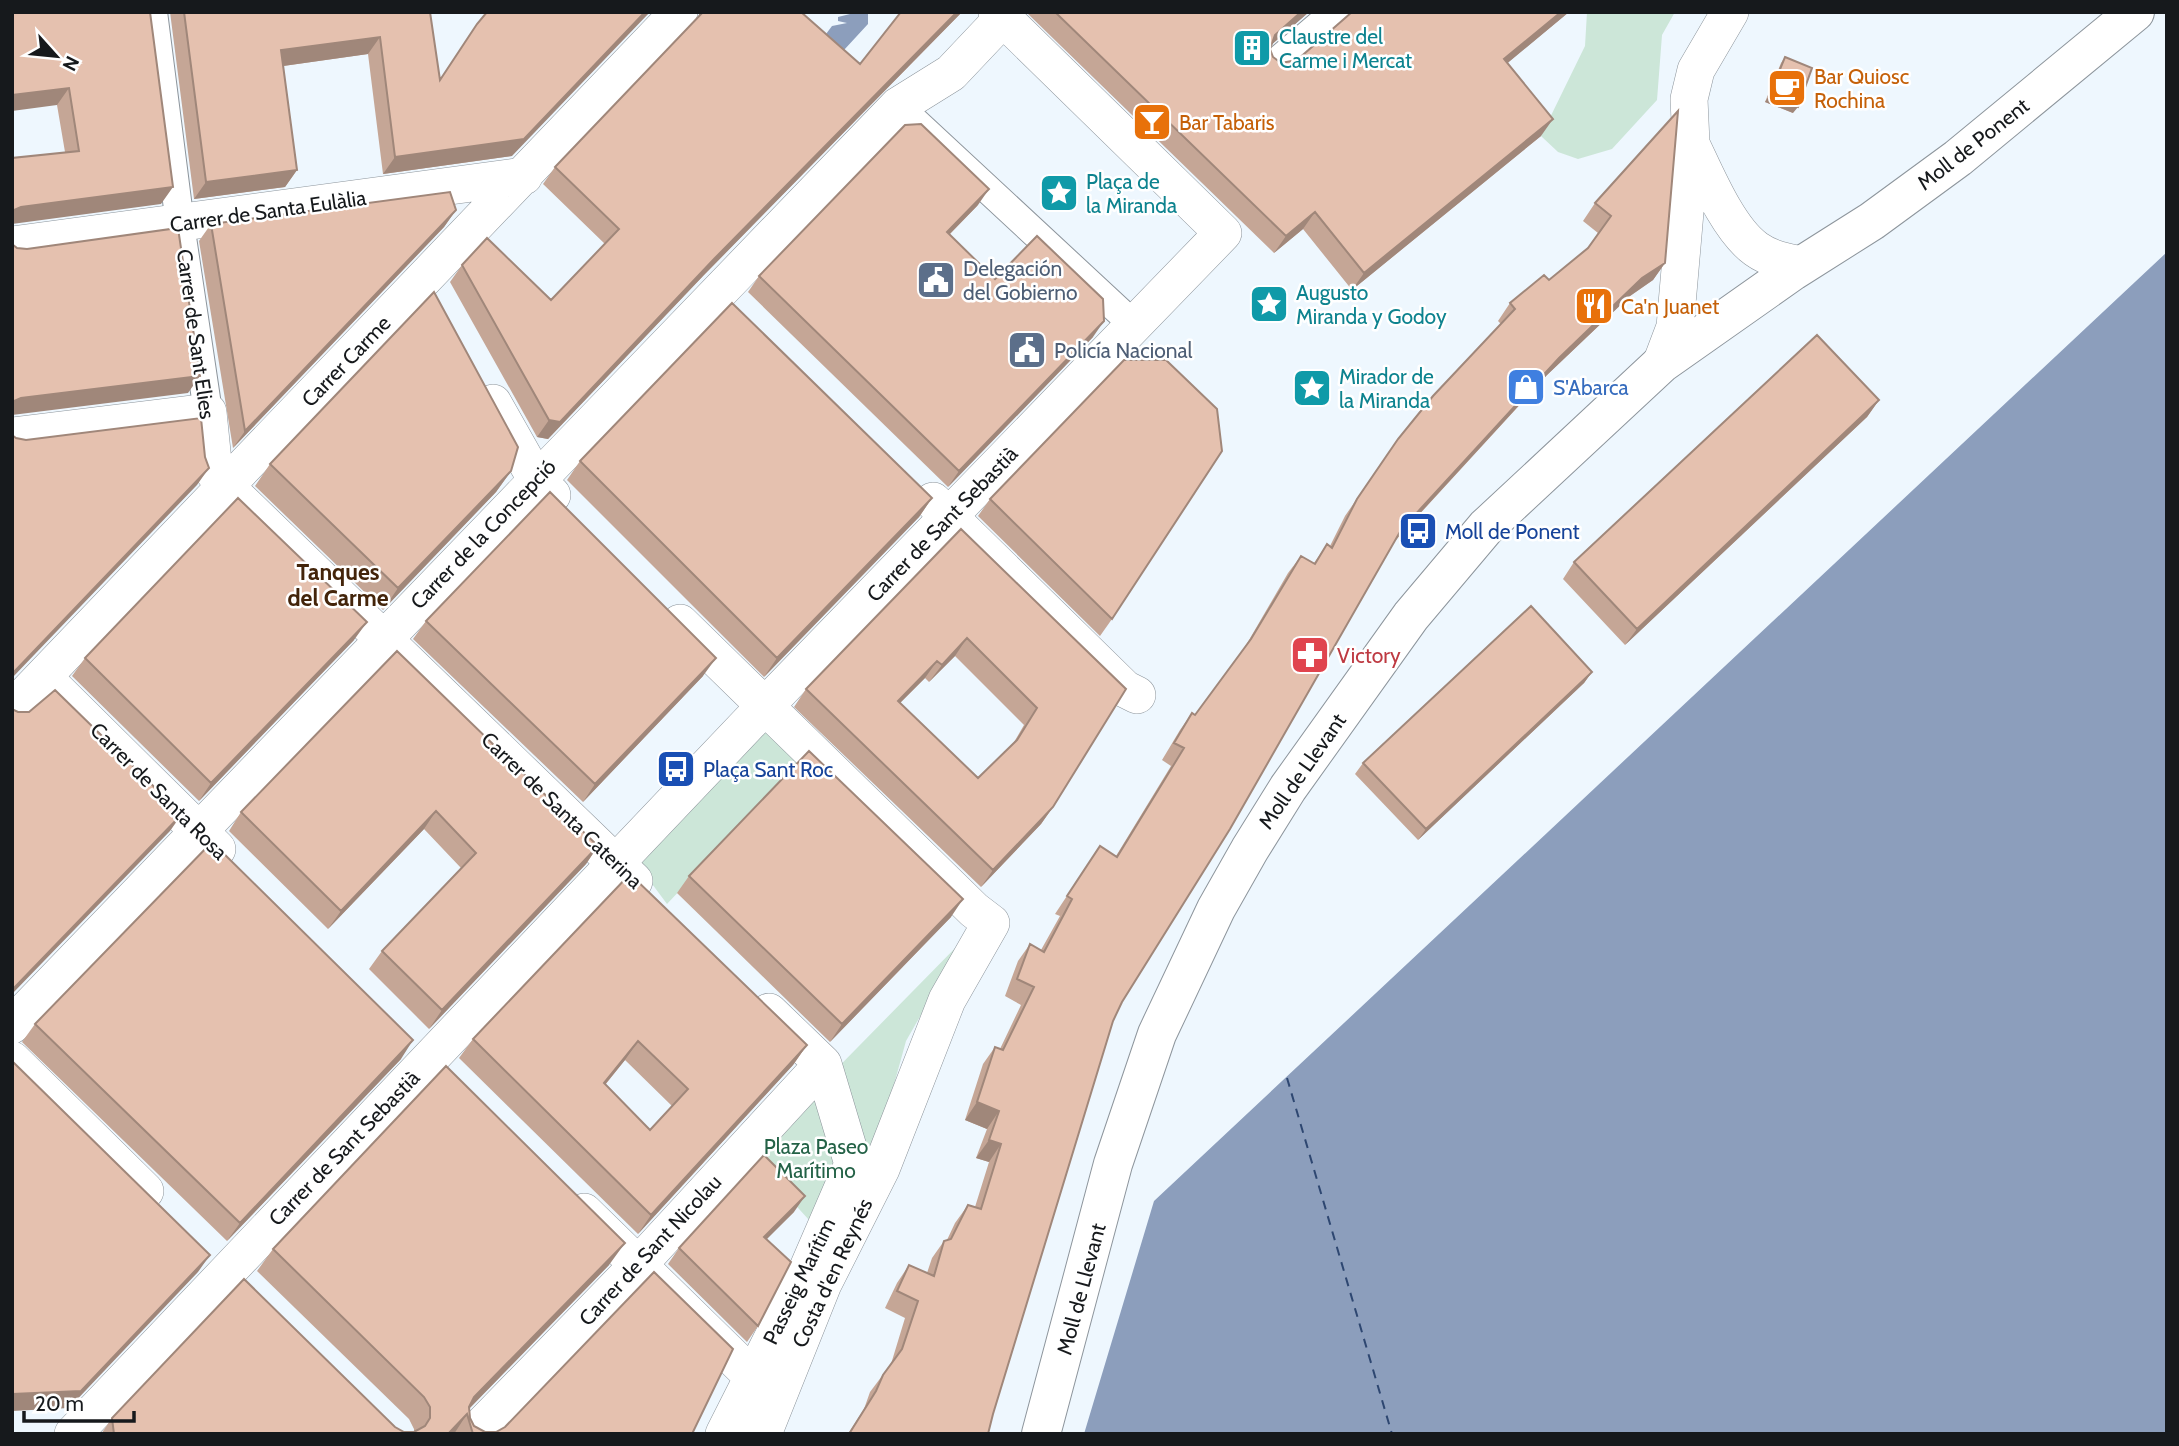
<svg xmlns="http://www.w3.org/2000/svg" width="2179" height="1446" viewBox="0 0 2179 1446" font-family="Cabin,sans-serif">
  <rect width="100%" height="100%" fill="#eef7fe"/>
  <path fill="#cce6d8" d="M1587,12H1675L1662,35L1657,100L1612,149L1578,159L1558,152L1541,136L1585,46Z
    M770,713L800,763L667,904L638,865Z
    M965,938L906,1041L880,1135L829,1242L751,1156Z"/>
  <path fill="#8c9ebc" d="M858,12L868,14V24L844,50L826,34L832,26L847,23L838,21V17Z
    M2167,252V1434H1084L1154,1201Z"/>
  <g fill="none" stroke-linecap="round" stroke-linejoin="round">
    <path stroke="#2e4771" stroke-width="2" stroke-dasharray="9 7" stroke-linecap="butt" d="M1287,1078L1392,1434"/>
    <g stroke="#8d959c" stroke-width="30">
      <path id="pedestrian" d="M153,12L180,224L208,412
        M1274,64L1335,12
        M898,106L1135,326"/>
    </g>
    <g stroke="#8d959c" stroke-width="38">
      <path id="minor" d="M1691,144C1706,175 1728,229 1756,249C1770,259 1786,262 1802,265
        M12,245L524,176
        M1661,364L1675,327L1691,143L1689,99L1696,70L1730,12
        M493,403L536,479L552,495
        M12,436L208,412L214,472L225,486L634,881
        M933,501L1125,689L1137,695
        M680,623L974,910L991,923
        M43,677L217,849
        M12,709L679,12
        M12,1025L898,106L951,73L1003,18
        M12,1060L145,1191
        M584,1212L752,1376
        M73,1434L764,707L1223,233L997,12
        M474,1434L638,1265L823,1064
        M724,1434L808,1268L853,1164L823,1064L769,1012
        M763,1434L823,1284L881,1169L947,1000L991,923"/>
    </g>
    <g stroke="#8d959c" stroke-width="40">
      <path id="tertiary" d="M1041,1434L1113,1164L1157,1034L1216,909L1250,849L1288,788L1411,616L1486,527L1661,364L1793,271L1872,221L1958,158L2135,12"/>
    </g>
    <use href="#pedestrian" stroke="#fff" stroke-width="28"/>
    <use href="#minor" stroke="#fff" stroke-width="37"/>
    <use href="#tertiary" stroke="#fff" stroke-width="38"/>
  </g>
  <path fill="#c5a696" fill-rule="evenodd" d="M12,12L161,204L65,152L57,105Z
    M170,12H430L440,79L512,156L383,174L368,54L283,66L297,170L285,187L194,199Z
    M699,12H801L860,64L900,14L898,12H962L703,276L548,439L537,437L450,282L462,265L551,300L605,244L543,184L555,167L699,16Z
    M1026,12H1309L1271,45L1270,49L1273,57L1281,63L1297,60L1350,15V12H1569L1507,63L1541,136L1352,290L1303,229L1274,253Z
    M1785,57L1793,113L1765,102L1781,63Z
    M1678,111L1665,263L1653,280L1630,296L1547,375L1395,541L1122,1002L1113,1021L993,1414L988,1434H848L864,1409L870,1392L891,1364L905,1318L885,1308L897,1283L909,1265L927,1273L932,1258L944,1241L947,1240L955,1223L968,1205L975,1207L989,1162L976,1158L987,1129L965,1120L983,1064L995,1047L1000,1049L1021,1005L1005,996L1018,961L1030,944L1041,950L1060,916L1055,914L1100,846L1116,856L1171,766L1162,760L1180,730L1192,713L1195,715L1242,652L1288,573L1301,556L1314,563L1327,544L1330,546L1345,516L1398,439L1501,324L1498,321L1510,303L1549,280L1588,248L1598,233L1583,221L1595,203Z
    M978,205L949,235L995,279L1093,337L948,487L748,292L759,276Z
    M456,210L444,227L233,448L199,241L211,224Z
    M1879,400L1867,417L1625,645L1563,579L1574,562Z
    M580,461L932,498L919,517L764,677L567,480Z
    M270,464L511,471L496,492L383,610L255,486Z
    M990,499L1112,619L1100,636L978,516Z
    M961,529L1126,689L1053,807L1041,824L981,887L794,707L806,689ZM955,656L1024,725L1013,744L978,778L900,703L925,678L929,682Z
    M426,621L703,676L583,802L413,639Z
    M354,640L199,801L72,676L85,658Z
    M397,651L598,846L586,864L429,1029L369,969L382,951L461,868L424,829L328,929L229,831L241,812Z
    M1592,672L1584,683L1418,840L1355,774L1363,763Z
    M630,874L807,1045L793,1065L638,1234L459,1058L473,1039ZM625,1060L672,1106L650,1130L605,1085Z
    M689,876L951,917L830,1042L677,893Z
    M35,1024L401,1059L227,1241L22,1042Z
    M794,1212L766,1239L758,1326L747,1342L668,1264L679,1248Z
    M273,1249L609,1265L469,1409L470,1418L474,1426L485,1432L692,1434H101L112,1418L395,1427L404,1432H414V1429L409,1419L257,1271Z"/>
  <path fill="#a0877a" d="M645,12H650L512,156L383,174L395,157Z
    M957,12H962L703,276L548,439L537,437L549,420L714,259Z
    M1301,12H1309L1263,52L1275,35Z
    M1561,12H1569L1492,76L1504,59Z
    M380,37L368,54L269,68L281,50Z
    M69,88L57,105L12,111V95Z
    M1769,96L1798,107L1793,113L1765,102Z
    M1553,119L1541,136L1352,290L1364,273Z
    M297,170L285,187L194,199L206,182Z
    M173,187L161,204L12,224V211L21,207Z
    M989,189L978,205L936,248L947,232Z
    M456,210L444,227L233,448L245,431Z
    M1315,212L1303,229L1274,253L1286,236Z
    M1665,263L1653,280L1630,296L1547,375L1389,547L1401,530L1559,358L1642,278Z
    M1104,321L1093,337L948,487L959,471Z
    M200,376L188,393L12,415V402L21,398Z
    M1879,400L1867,417L1625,645L1637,629Z
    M209,468L197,485L12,678V674Z
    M511,471L496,492L383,610L398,588Z
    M932,498L919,517L764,677L777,658Z
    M367,622L354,640L199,801L211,783Z
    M967,638L955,656L929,682L942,665Z
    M716,658L703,676L583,802L595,784Z
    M937,661L925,678L885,718L898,701Z
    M1592,672L1584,683L1418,840L1426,829Z
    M1053,807L1041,824L981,887L993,870Z
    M436,811L424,829L328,929L341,911Z
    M182,814L170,831L12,994V990Z
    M598,846L586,864L429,1029L442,1010Z
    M963,899L951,917L830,1042L842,1024Z
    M413,1040L401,1059L227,1241L240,1223Z
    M638,1041L625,1060L590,1103L604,1083Z
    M807,1045L793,1065L638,1234L651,1215Z
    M977,1102L999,1111L987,1129L965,1120Z
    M989,1140L1001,1144L989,1162L976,1158Z
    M805,1196L794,1212L753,1253L764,1237Z
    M625,1243L609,1265L459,1419L474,1397Z
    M210,1255L198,1272L69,1408L12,1411V1394Z
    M467,1414L454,1434H448Z"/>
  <path fill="#e5c1af" stroke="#a0877a" stroke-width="2" fill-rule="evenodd" d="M12,12H150L173,187L21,207L12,211V158L79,151L69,88L12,95Z
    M184,12H430L440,80L477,24L487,12H645L524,139L395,157L380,37L281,50L297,170L206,182Z
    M703,12H801L860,64L901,12H957L714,259L560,422L549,420L462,265L487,238L551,300L619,229L555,167Z
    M1055,12H1301L1275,35L1270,49L1273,57L1281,63L1297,60L1352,12H1561L1504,59L1553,119L1364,273L1315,212L1286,236Z
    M1785,57L1812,68L1798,107L1769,96Z
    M1678,111L1665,263L1642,278L1559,358L1401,530L1230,829L1122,1002L1113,1021L993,1414L988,1434H849L876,1391L883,1375L902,1349L918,1301L897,1291L909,1265L934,1276L944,1241L951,1239L968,1205L981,1209L1001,1144L989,1140L999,1111L977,1102L995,1047L1003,1050L1034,987L1017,979L1030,944L1044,952L1072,899L1067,896L1100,846L1117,857L1184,748L1174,743L1192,713L1195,715L1251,639L1301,556L1315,564L1327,544L1332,548L1357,499L1398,439L1433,396L1515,309L1510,303L1544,275L1549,280L1588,248L1611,216L1595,203Z
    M921,124L989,189L947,232L995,279L1037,236L1103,299L1104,321L959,471L759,276L905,125Z
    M450,192L456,210L245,431L211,224Z
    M178,228L200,376L21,398L12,402V244L17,248L27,249Z
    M434,292L518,447L511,471L398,588L270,464Z
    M732,303L932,498L777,658L580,461Z
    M1817,335L1879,400L1637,629L1574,562Z
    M1124,360H1166L1217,409L1222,451L1112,619L990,499Z
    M201,418L205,457L209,468L12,674V435L16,438L26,440Z
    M550,492L716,658L595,784L426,621Z
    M238,498L367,622L211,783L85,658Z
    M961,529L1126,689L1053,807L993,870L806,689ZM967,638L1037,708L1017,740L978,778L898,701L937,661L942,665Z
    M1531,606L1592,672L1426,829L1363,763Z
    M397,651L598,846L442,1010L382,951L476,853L436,811L341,911L241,812Z
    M55,690L182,814L12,990V709L18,712H29Z
    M809,751L963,899L842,1024L689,876Z
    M212,842L413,1040L240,1223L35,1024Z
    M630,874L807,1045L651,1215L473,1039ZM638,1041L688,1089L650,1130L604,1083Z
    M12,1061L210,1255L81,1391L12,1394Z
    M446,1066L625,1243L474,1397L469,1407L470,1418L474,1426L485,1432H496L505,1427L654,1272L733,1349L692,1434H473L467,1414L448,1434H114L112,1418L244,1279L395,1427L404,1432H414L425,1426L430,1418V1407L424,1397L273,1249Z
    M764,1155L805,1196L764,1237L791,1262L758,1326L679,1248Z"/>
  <defs>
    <g id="building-square" transform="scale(2.0125)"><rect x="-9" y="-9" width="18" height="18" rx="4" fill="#0f9aa8" stroke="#fff"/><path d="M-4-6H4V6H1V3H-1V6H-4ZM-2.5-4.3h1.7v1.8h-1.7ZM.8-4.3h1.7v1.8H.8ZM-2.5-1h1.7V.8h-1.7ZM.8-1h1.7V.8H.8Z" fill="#fff"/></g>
    <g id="cafe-square" transform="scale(2.0125)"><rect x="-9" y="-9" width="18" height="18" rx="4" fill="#e8710a" stroke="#fff"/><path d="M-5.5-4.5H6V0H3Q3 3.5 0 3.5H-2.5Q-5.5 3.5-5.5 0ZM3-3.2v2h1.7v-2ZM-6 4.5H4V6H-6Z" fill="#fff"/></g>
    <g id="bar-square" transform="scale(2.0125)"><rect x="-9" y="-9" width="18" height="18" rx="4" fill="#e8710a" stroke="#fff"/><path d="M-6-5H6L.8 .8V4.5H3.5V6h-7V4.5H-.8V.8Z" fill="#fff"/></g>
    <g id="sight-square" transform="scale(2.0125)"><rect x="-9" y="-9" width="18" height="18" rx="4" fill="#0f9aa8" stroke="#fff"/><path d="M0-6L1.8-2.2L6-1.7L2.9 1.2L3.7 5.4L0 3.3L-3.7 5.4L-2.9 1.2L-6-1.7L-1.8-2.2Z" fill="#fff"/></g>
    <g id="civic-square" transform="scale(2.0125)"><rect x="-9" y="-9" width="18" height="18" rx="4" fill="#5c6f8a" stroke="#fff"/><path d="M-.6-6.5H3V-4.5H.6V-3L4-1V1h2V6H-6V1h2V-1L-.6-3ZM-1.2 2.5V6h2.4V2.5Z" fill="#fff"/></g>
    <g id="restaurant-square" transform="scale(2.0125)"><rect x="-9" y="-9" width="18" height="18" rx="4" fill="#e8710a" stroke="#fff"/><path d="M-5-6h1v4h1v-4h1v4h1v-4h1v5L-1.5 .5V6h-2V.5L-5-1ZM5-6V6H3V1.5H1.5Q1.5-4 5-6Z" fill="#fff"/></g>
    <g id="shop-square" transform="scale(2.0125)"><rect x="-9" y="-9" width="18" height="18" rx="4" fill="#3f7fe0" stroke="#fff"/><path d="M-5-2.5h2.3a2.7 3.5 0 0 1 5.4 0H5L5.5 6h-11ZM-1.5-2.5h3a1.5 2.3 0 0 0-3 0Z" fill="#fff"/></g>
    <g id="bus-square" transform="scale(2.0125)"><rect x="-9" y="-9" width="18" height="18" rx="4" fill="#1a4fb4" stroke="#fff"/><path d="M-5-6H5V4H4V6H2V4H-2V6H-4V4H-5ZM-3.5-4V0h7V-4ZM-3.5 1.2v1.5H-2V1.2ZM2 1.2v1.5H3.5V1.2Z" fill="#fff"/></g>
    <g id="pharmacy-square" transform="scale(2.0125)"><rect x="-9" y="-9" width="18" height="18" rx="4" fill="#e0444e" stroke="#fff"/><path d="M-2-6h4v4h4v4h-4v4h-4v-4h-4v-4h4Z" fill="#fff"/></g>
  </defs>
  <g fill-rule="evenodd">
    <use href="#building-square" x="1252" y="48"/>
    <use href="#cafe-square" x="1787" y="88"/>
    <use href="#bar-square" x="1152" y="122"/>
    <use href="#sight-square" x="1059" y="193"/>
    <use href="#civic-square" x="936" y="280"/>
    <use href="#sight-square" x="1269" y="304"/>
    <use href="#restaurant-square" x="1594" y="306"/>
    <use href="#civic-square" x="1027" y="350"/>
    <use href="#shop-square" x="1526" y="387"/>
    <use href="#sight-square" x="1312" y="388"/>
    <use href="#bus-square" x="1418" y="531"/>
    <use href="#pharmacy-square" x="1310" y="655"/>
    <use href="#bus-square" x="676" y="769"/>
  </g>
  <g text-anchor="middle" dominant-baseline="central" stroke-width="5" stroke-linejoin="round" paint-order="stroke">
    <g font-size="21" fill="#0d838f" stroke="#fff" text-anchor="start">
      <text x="1279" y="36">Claustre del<tspan x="1279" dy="24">Carme i Mercat</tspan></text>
      <text x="1086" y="181">Plaça de<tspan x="1086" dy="24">la Miranda</tspan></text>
      <text x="1296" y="292">Augusto<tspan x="1296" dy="24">Miranda y Godoy</tspan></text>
      <text x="1339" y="376">Mirador de<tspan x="1339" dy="24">la Miranda</tspan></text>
    </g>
    <g font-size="21" fill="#c56008" stroke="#fff" text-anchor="start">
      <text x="1814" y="76">Bar Quiosc<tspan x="1814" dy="24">Rochina</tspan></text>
      <text x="1179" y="122">Bar Tabaris</text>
      <text x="1621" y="306">Ca'n Juanet</text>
    </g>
    <g font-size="21" fill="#16191c" stroke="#fff">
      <text transform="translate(1973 144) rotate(-38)">Moll de Ponent</text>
      <text transform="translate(268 211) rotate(-8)">Carrer de Santa Eulàlia</text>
      <text transform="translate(196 334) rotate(82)">Carrer de Sant Elies</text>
      <text transform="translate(346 361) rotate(-46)">Carrer Carme</text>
      <text transform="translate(942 524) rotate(-46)">Carrer de Sant Sebastià</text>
      <text transform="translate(483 534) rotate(-46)">Carrer de la Concepció</text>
      <text transform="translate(1302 771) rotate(-55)">Moll de Llevant</text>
      <text transform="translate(159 791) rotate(45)">Carrer de Santa Rosa</text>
      <text transform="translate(562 810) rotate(44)">Carrer de Santa Caterina</text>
      <text transform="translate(344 1148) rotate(-46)">Carrer de Sant Sebastià</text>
      <text transform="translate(650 1250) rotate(-47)">Carrer de Sant Nicolau</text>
      <text transform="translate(832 1273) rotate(-65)">Costa d'en Reynés</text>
      <text transform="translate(799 1281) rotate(-64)">Passeig Marítim</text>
      <text transform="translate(1081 1289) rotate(-75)">Moll de Llevant</text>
    </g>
    <g font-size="21" fill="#4e5e75" stroke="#fff" text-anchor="start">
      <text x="963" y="268">Delegación<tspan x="963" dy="24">del Gobierno</tspan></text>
      <text x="1054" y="350">Policía Nacional</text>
    </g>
    <g font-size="21" fill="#366cbe" stroke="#fff" text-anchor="start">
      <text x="1553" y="387">S'Abarca</text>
    </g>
    <g font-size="21" fill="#164399" stroke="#fff" text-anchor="start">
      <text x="1445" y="531">Moll de Ponent</text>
      <text x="703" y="769">Plaça Sant Roc</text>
    </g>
    <g font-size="21" fill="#be3a42" stroke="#fff" text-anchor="start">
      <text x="1337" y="655">Victory</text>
    </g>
    <g font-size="21" fill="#246247" stroke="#fff">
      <text x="816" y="1146">Plaza Paseo<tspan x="816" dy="24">Marítimo</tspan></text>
    </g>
    <g font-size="23" font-weight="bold" fill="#43240a" stroke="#fff">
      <text x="338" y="572">Tanques<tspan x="338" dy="26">del Carme</tspan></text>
    </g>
  </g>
  <rect width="2179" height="1446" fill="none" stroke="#16191c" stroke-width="28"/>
  <g transform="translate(56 56) rotate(117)" stroke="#ffffff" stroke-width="5" paint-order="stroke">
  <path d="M0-5L12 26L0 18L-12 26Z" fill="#16191c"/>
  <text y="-10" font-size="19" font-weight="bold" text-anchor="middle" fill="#16191c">N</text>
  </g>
  <path d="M24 1411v10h110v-10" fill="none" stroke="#16191c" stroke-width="3.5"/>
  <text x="35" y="1411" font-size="21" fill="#16191c" stroke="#ffffff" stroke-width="5" paint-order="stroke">20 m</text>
</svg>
